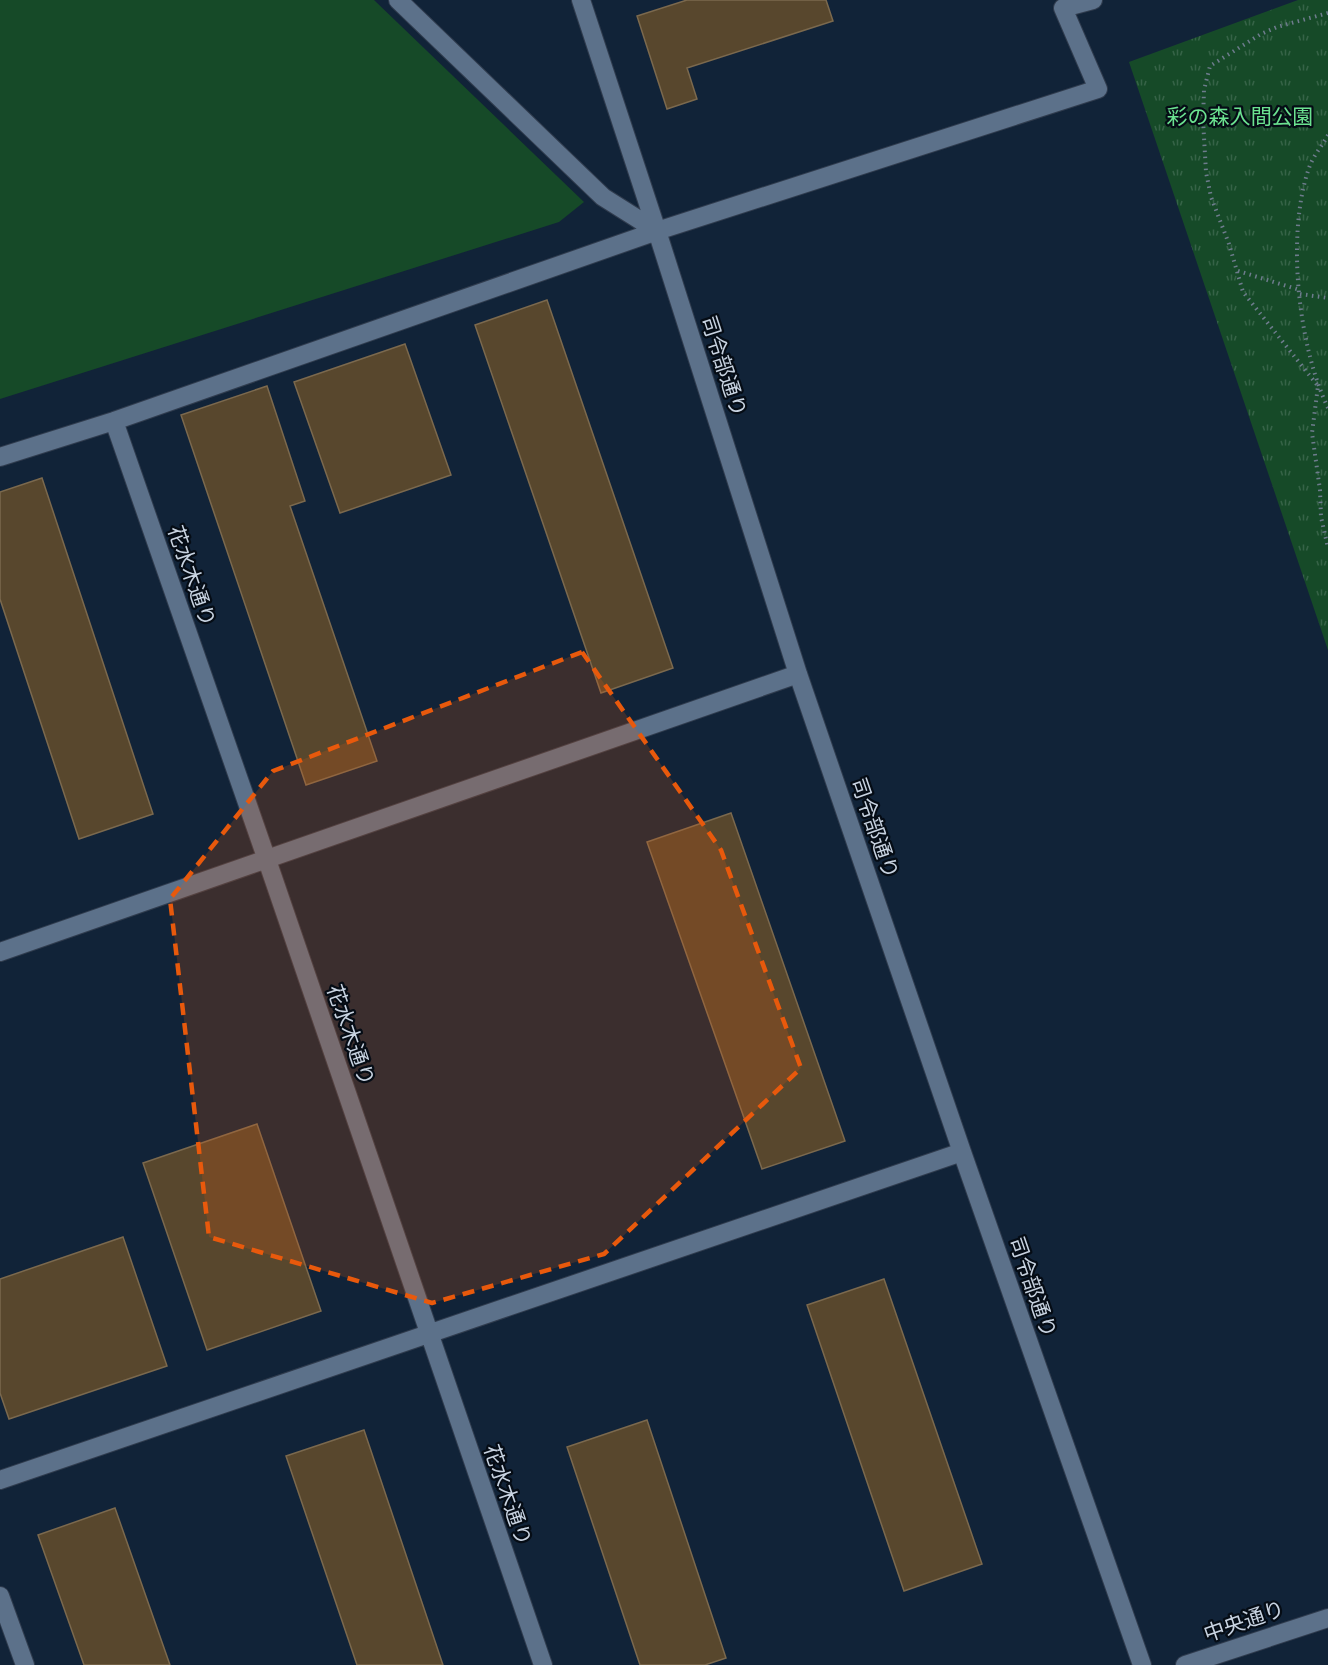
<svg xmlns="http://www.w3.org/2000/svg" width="1328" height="1665" viewBox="0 0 1328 1665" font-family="Rubik,'Noto Sans JP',sans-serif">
  <defs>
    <pattern id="grass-tufts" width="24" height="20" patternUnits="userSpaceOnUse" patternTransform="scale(1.5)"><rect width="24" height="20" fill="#164a28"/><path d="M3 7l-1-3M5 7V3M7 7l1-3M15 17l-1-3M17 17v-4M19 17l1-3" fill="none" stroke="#366347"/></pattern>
  </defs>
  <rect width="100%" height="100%" fill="#112338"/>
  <path fill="url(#grass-tufts)" d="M1298,0H1328V650L1129,62Z"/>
  <path fill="#164a28" d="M0,0H374L584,202L559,222L0,399Z"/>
  <path fill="#58472d" stroke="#7b694e" stroke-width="1.5" d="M687,0H826L833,21L687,68L697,99L667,109L637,16Z
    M547,300L673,668L601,693L475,325Z
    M405,344L451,475L340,513L294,382Z
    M267,386L305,501L290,506L377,761L306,785L181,415Z
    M42,478L153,814L79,839L0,599V492Z
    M731,813L845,1141L762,1169L647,842Z
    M257,1124L321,1311L207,1350L143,1163Z
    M123,1237L167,1366L9,1419L0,1393V1279Z
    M884,1279L982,1564L904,1591L807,1305Z
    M647,1420L726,1658L705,1665H640L567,1447Z
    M364,1430L443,1665H357L286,1456Z
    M115,1508L170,1665H84L38,1535Z"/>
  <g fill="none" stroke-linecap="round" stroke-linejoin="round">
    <g stroke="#303c4e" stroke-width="20">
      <path id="minor" d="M398,0L603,197L657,231
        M581,0L657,231L798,674L962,1152L1142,1665
        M114,421L267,860L543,1665
        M0,457L114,421L657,231L1098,89L1063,8L1093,0
        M0,952L798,674
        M0,1480L962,1152
        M0,1596L25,1665
        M1185,1665L1328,1618"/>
    </g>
    <path stroke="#6e7c8d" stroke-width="4" stroke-dasharray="1.5 4.5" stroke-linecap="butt" d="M1328,13L1277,27L1261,34L1210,66L1204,90L1203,120L1206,172L1211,197L1229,244L1243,292L1318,386L1312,433L1320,490L1321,517L1328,548
      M1328,135C1322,146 1313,156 1309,168C1286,234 1298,345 1328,408
      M1238,271L1300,290
      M1300,294L1328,298"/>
    <use href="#minor" stroke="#5c718a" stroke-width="18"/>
  </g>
  <path fill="#e8590c" fill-opacity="0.2" stroke="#e8590c" stroke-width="4.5" stroke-dasharray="12 8" stroke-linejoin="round" d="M582,652L721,850L801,1068L604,1254L432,1303L209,1237L170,899L273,771Z"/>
  <g text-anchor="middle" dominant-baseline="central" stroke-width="4.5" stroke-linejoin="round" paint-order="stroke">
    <g font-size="21" fill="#6be290" stroke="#050c15">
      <text x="1240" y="116">彩の森入間公園</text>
    </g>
    <g font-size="21" fill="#c8d3e1" stroke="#050c15">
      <text transform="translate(724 366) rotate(72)">司令部通り</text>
      <text transform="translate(192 576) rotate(71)">花水木通り</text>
      <text transform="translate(875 828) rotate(71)">司令部通り</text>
      <text transform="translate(351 1035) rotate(71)">花水木通り</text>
      <text transform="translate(1033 1287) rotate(71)">司令部通り</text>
      <text transform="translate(508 1495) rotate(71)">花水木通り</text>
      <text transform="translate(1244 1621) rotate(-19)">中央通り</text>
    </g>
  </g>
</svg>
